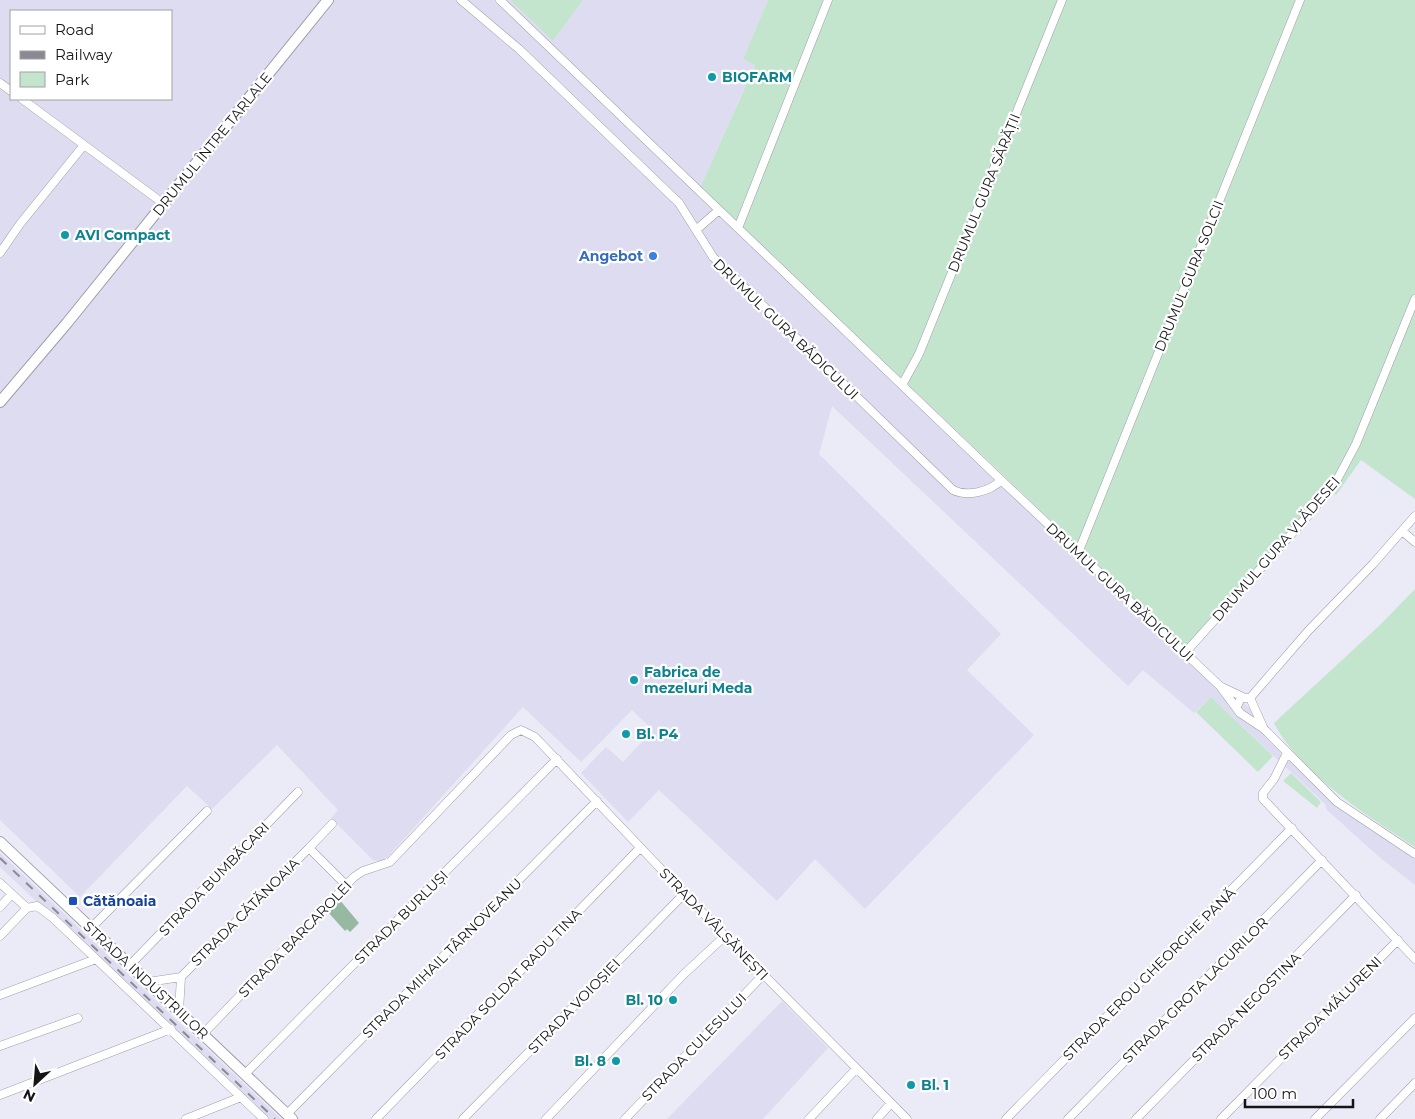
<svg xmlns="http://www.w3.org/2000/svg" width="1415" height="1119" viewBox="0 0 1415 1119" font-family="Montserrat,sans-serif">
  <rect width="100%" height="100%" fill="#ebeaf7"/>
  <path fill="#dedcf0" fill-rule="evenodd" d="M0,0H510L553,41L583,0H768L743,59L755,64L700,188L1269,727L1263,735L1337,806L1415,857V885L1378,856L1327,810L1325,804L1211,697L1194,713L1143,670L1128,686L832,406L819,454L1001,634L967,670L1034,735L865,909L815,859L777,901L659,790L628,822L581,773L606,747L623,762L653,730L632,710L581,762L523,707L383,862L373,860L331,818L338,810L277,745L212,809L187,786L80,897L0,820ZM11,11H171V99H11Z
    M0,853L281,1119H266L0,867Z
    M782,1001L828,1048L763,1119H667Z"/>
  <path fill="#c3e5cd" d="M510,0H583L553,41Z
    M768,0H1415V499L1361,460L1336,495L1332,492L1186,648L700,188L755,65L743,59Z
    M1415,589V847C1368,816 1300,774 1274,723L1380,625Z
    M1211,697L1273,756L1258,772L1196,712Z
    M1291,773L1321,802L1317,808L1283,781Z"/>
  <path fill="#98b9a1" d="M339,899L359,923L350,932L347,929L345,931L327,911Z"/>
  <g fill="none" stroke-linecap="round" stroke-linejoin="round">
    <g stroke="#9f9da9" stroke-width="9">
      <path id="minor" d="M461,0L519,49L679,203L713,257L953,490C967,497 990,492 1001,480
        M500,0L1001,480L1220,686L1240,713L1264,729L1337,802L1415,854
        M0,83L11,91
        M22,99L164,204
        M738,228L828,0
        M696,230L719,210
        M0,253L20,224L84,145
        M902,385L919,354L1062,0
        M1402,531L1415,542
        M1078,553L1300,0
        M1185,653L1313,510L1338,478L1356,444L1415,299
        M1222,687L1243,697
        M1250,698L1309,630L1373,564L1415,516
        M1237,706L1241,698H1250L1263,727
        M1287,753L1274,779L1263,793V799L1415,959
        M309,848L332,824
        M0,883L27,908L0,936
        M0,907L12,894
        M27,908L37,906L53,918L264,1119
        M91,928L207,811
        M130,965L298,792
        M148,982L181,977L309,848L346,885
        M0,995L96,959
        M179,1011L181,977
        M203,1034L354,877L363,871L390,862L511,735L521,730L535,737L725,936L907,1119
        M0,1046L78,1018
        M245,1074L557,759
        M0,1095L171,1029
        M287,1114L597,801
        M186,1119L241,1097
        M376,1119L640,848
        M463,1119L684,894
        M546,1119L683,975L725,936
        M625,1119L763,975
        M809,1119L856,1069
        M877,1119L891,1103
        M1006,1119L1292,828
        M1068,1119L1322,860
        M1136,1119L1356,895
        M1221,1119L1398,940
        M1315,1119L1415,1018
        M1380,1119L1415,1083"/>
    </g>
    <g stroke="#9f9da9" stroke-width="12">
      <path id="major" d="M0,402L67,323L328,0
        M0,842L292,1119"/>
    </g>
    <use href="#minor" stroke="#fff" stroke-width="8"/>
    <use href="#major" stroke="#fff" stroke-width="10"/>
    <path stroke="#8a8993" stroke-width="2" stroke-dasharray="9 9" stroke-linecap="butt" d="M0,858L275,1119"/>
  </g>
  <g fill="#0f9aa8" stroke="#fff" stroke-width="2">
    <circle cx="712" cy="77" r="5"/>
    <circle cx="65" cy="235" r="5"/>
    <circle cx="634" cy="680" r="5"/>
    <circle cx="626" cy="734" r="5"/>
    <circle cx="673" cy="1000" r="5"/>
    <circle cx="616" cy="1061" r="5"/>
    <circle cx="911" cy="1085" r="5"/>
  </g>
  <circle fill="#3f7fe0" stroke="#fff" stroke-width="2" cx="653" cy="256" r="5"/>
  <rect fill="#1a4fb4" stroke="#fff" stroke-width="2" x="68" y="896" width="10" height="10" rx="2.5"/>
  <g text-anchor="middle" dominant-baseline="central" stroke-width="4.5" stroke-linejoin="round" paint-order="stroke">
    <g font-size="14" font-weight="bold" fill="#0d838f" stroke="#fff" text-anchor="start">
      <text x="722" y="77">BIOFARM</text>
      <text x="75" y="235">AVI Compact</text>
      <text x="644" y="672">Fabrica de<tspan x="644" dy="16">mezeluri Meda</tspan></text>
      <text x="636" y="734">Bl. P4</text>
      <text x="663" y="1000" text-anchor="end">Bl. 10</text>
      <text x="606" y="1061" text-anchor="end">Bl. 8</text>
      <text x="921" y="1085">Bl. 1</text>
    </g>
    <g font-size="14" fill="#151419" stroke="#fff">
      <text transform="translate(212 144) rotate(-51)">DRUMUL ÎNTRE TARLALE</text>
      <text transform="translate(984 193) rotate(-68)">DRUMUL GURA SĂRĂȚII</text>
      <text transform="translate(1189 276) rotate(-68)">DRUMUL GURA SOLCII</text>
      <text transform="translate(786 329) rotate(44)">DRUMUL GURA BĂDICULUI</text>
      <text transform="translate(1276 549) rotate(-49)">DRUMUL GURA VLĂDESEI</text>
      <text transform="translate(1120 592) rotate(43)">DRUMUL GURA BĂDICULUI</text>
      <text transform="translate(214 879) rotate(-46)">STRADA BUMBĂCARI</text>
      <text transform="translate(245 912) rotate(-45)">STRADA CĂTĂNOAIA</text>
      <text transform="translate(401 917) rotate(-45)">STRADA BURLUȘI</text>
      <text transform="translate(714 924) rotate(46)">STRADA VÂLSĂNEȘTI</text>
      <text transform="translate(295 939) rotate(-46)">STRADA BARCAROLEI</text>
      <text transform="translate(442 958) rotate(-45)">STRADA MIHAIL TÂRNOVEANU</text>
      <text transform="translate(1149 974) rotate(-45)">STRADA EROU GHEORGHE PANĂ</text>
      <text transform="translate(146 980) rotate(43)">STRADA INDUSTRIILOR</text>
      <text transform="translate(508 984) rotate(-46)">STRADA SOLDAT RADU TINA</text>
      <text transform="translate(1195 990) rotate(-45)">STRADA GROTA LACURILOR</text>
      <text transform="translate(574 1006) rotate(-46)">STRADA VOIOȘIEI</text>
      <text transform="translate(1246 1007) rotate(-45)">STRADA NEGOSTINA</text>
      <text transform="translate(1330 1008) rotate(-45)">STRADA MĂLURENI</text>
      <text transform="translate(694 1047) rotate(-46)">STRADA CULESULUI</text>
    </g>
    <g font-size="14" font-weight="bold" fill="#366cbe" stroke="#fff" text-anchor="end">
      <text x="643" y="256">Angebot</text>
    </g>
    <g font-size="14" font-weight="bold" fill="#164399" stroke="#fff" text-anchor="start">
      <text x="83" y="901">Cătănoaia</text>
    </g>
  </g>
  <rect x="10" y="10" width="162" height="90" fill="#ffffff" stroke="#a1a1a3"/>
  <rect x="20" y="26" width="25" height="8" fill="#ffffff" stroke="#a1a1a3"/>
  <text x="55" y="35" font-size="15" fill="#151419">Road</text>
  <rect x="20" y="51" width="25" height="8" fill="#8a8993" stroke="#a1a1a3"/>
  <text x="55" y="60" font-size="15" fill="#151419">Railway</text>
  <rect x="20" y="72" width="25" height="15" fill="#c3e5cd" stroke="#a1a1a3"/>
  <text x="55" y="85" font-size="15" fill="#151419">Park</text>
  <g transform="translate(35 1084) rotate(206)" stroke="#ffffff" stroke-width="4" paint-order="stroke">
  <path d="M0-4L9 19L0 12L-9 19Z" fill="#151419"/>
  <text y="-8" font-size="14" font-weight="bold" text-anchor="middle" fill="#151419">N</text>
  </g>
  <path d="M1245 1099v8h108v-8" fill="none" stroke="#151419" stroke-width="2.5"/>
  <text x="1252" y="1099" font-size="15" fill="#151419" stroke="#ffffff" stroke-width="4" paint-order="stroke">100 m</text>
</svg>
